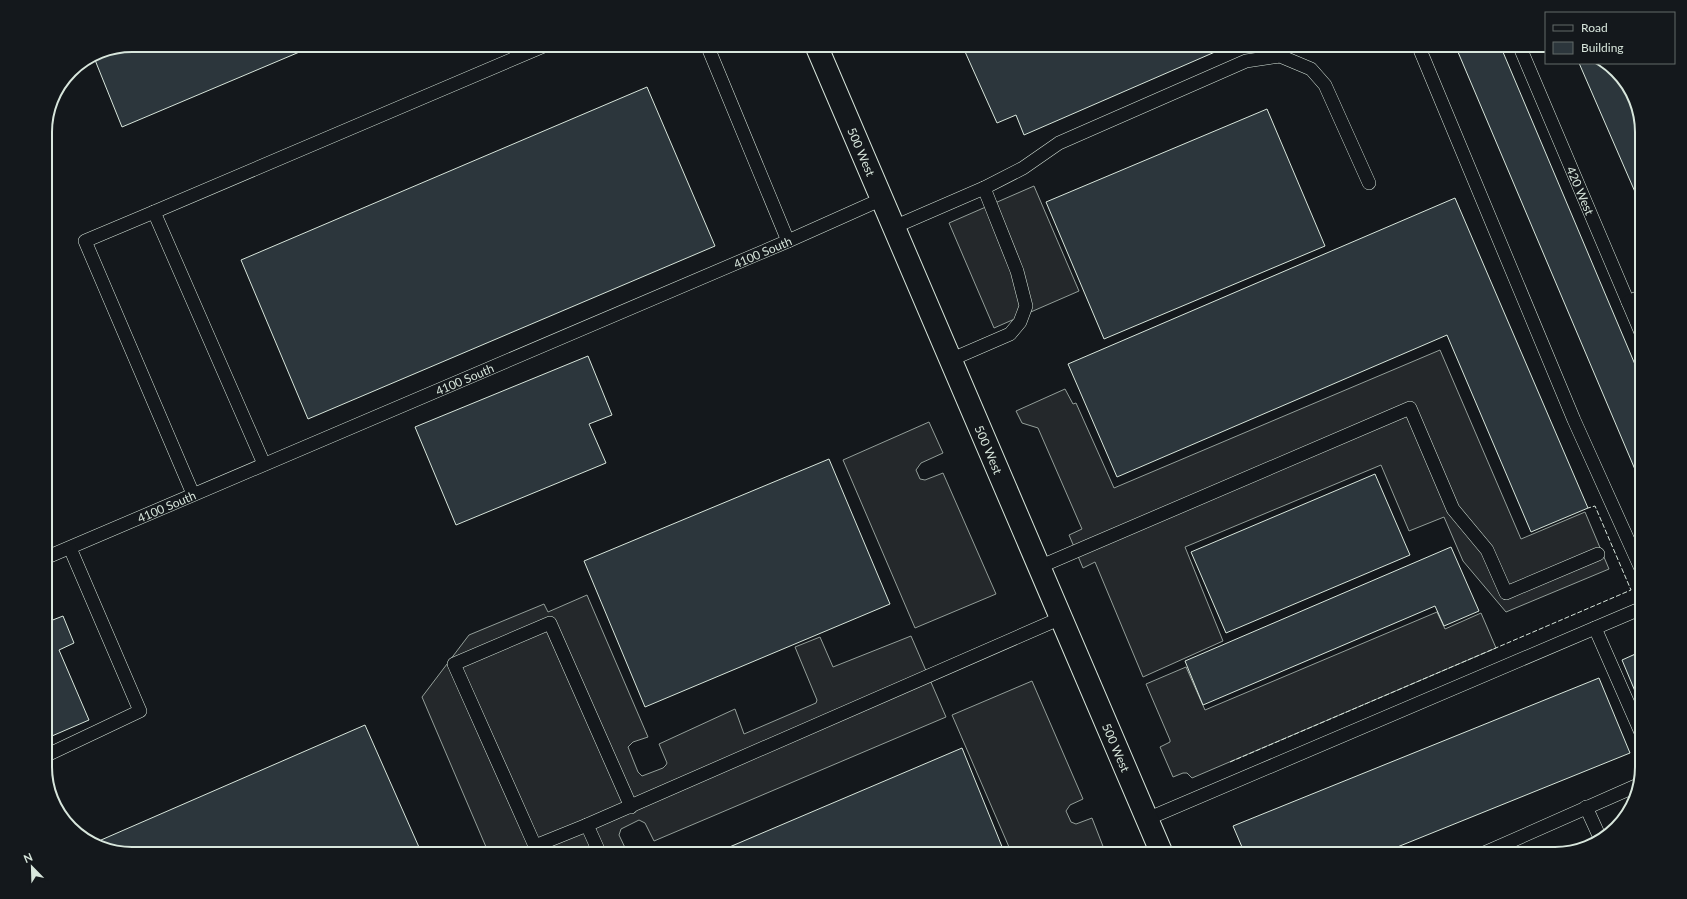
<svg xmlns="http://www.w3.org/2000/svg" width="1687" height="899" viewBox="0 0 1687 899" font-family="Lato,sans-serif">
  <rect width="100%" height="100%" fill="#14181c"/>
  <path fill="#24282b" stroke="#939e99" d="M1034,186L1079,291L994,328L949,223Z
    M1440,350L1521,539L1585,512L1609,569L1506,612L1463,561L1444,517L1409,531L1381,465L1185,547L1223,641L1143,677L1095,562L1083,568L1069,535L1082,529L1038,428L1022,423L1016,411L1065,389L1073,404L1076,403L1114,488Z
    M929,422L943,453L921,463L916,470L920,479L925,480L943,473L996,594L915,628L843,460Z
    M587,595L648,737L633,742L628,747L638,772L642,776L663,768L666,765L667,763L659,744L735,709L744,734L816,703L817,700L795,647L820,637L833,667L911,636L946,717L654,841L645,823L639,820L621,829L619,835L628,854H489L422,697L469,635L544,604L548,612Z
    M1437,612L1445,629L1481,613L1496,648L1192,778L1187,773H1183L1173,777L1160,747L1170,742V740L1146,684L1186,667L1205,710Z
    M1032,681L1083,799L1070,805L1066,811L1071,822L1076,824L1092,818L1106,854H1012L952,715Z"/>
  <path fill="#2c363c" stroke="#d8e6dc" d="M132,45H316L122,127L93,55L99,52Z
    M962,45H1060L1062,51L1076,45H1231L1024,135L1016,115L997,123Z
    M1455,45H1500L1642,381V486Z
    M1579,63H1604L1628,84L1642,126V208Z
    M647,87L715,246L308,419L241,260Z
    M1267,109L1325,246L1104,339L1046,202Z
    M1455,198L1588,508L1531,532L1447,335L1117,477L1068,364Z
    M588,356L612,415L589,424L606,463L456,525L415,427Z
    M829,459L890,604L645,707L584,561Z
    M1375,474L1410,555L1226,633L1191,552Z
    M1451,547L1479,611L1444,626L1435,606L1203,705L1185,661Z
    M63,616L74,643L59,650L89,720L45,739V623Z
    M1642,651V708L1622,660Z
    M1599,678L1630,753L1380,854H1245L1233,826Z
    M365,725L422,854H132L104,847L101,840Z
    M962,748L1005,854H713Z"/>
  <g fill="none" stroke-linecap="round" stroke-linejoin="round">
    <g stroke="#d8e6dc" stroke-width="14">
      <g id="service">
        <path d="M707,45L788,241"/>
        <path d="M1418,45L1574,420L1642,571"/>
        <path id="s1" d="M1519,45L1642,335"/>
        <path d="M154,212L85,241L193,494"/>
        <path d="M894,227L984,188L1023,168L1059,143L1246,61L1280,56L1311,69L1325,85L1369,183"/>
        <path d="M1628,302L1642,296"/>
        <path d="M950,360L1010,334L1020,322L1026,306L1017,271L984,188"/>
        <path d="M264,464L154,212L546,45"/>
        <path id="s2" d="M45,558L788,241L882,199"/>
        <path d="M1039,567L1410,408L1453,509L1487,550L1506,593L1598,554"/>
        <path d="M1595,628L1642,608"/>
        <path d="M45,756L140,711L70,548"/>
        <path d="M1586,807L1601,840"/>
        <path d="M1147,819L1595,628L1642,735"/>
        <path d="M587,825L535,846L454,664L550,623L631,807"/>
        <path d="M600,854L587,825L1061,618"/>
        <path d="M1482,854L1638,785"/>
      </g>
    </g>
    <g stroke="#d8e6dc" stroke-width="24">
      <g id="secondary">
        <path id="s3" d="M816,45L1162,854"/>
      </g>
    </g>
    <use href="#service" stroke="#14181c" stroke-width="13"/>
    <use href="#secondary" stroke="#14181c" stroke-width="22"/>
    <path stroke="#d8e6dc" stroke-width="1" stroke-dasharray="5 2" stroke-linecap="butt" d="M1230,762L1631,590L1595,506L1588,508"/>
  </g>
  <g text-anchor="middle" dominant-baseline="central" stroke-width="3" stroke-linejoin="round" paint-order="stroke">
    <g font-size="12" fill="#d8e6dc" stroke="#14181c">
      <text stroke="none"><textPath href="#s3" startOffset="116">500 West</textPath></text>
      <text stroke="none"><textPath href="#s1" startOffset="158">420 West</textPath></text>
      <text stroke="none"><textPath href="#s2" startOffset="780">4100 South</textPath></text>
      <text stroke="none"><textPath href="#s2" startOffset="456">4100 South</textPath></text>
      <text stroke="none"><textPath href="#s3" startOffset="440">500 West</textPath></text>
      <text stroke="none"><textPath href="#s2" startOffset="132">4100 South</textPath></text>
      <text stroke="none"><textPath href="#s3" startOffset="764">500 West</textPath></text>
    </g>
  </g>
  <path d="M0 0H1687V899H0ZM132 52H1555A80 80 0 0 1 1635 132V767A80 80 0 0 1 1555 847H132A80 80 0 0 1 52 767V132A80 80 0 0 1 132 52Z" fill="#14181c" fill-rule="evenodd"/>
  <path fill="none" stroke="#d8e6dc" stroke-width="2" d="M132 52H1555A80 80 0 0 1 1635 132V767A80 80 0 0 1 1555 847H132A80 80 0 0 1 52 767V132A80 80 0 0 1 132 52Z"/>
  <rect x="1545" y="12" width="130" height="52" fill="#14181c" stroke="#626a69"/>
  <rect x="1553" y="25" width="20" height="6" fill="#14181c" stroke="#626a69"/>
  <text x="1581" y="32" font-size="12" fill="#d8e6dc">Road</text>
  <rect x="1553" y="42" width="20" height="12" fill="#2c363c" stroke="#626a69"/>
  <text x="1581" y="52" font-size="12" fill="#d8e6dc">Building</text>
  <g transform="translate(32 867) rotate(337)" stroke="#14181c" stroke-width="3" paint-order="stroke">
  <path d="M0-3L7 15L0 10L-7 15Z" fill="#d8e6dc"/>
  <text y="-6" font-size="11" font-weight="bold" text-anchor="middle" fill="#d8e6dc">N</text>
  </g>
</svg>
